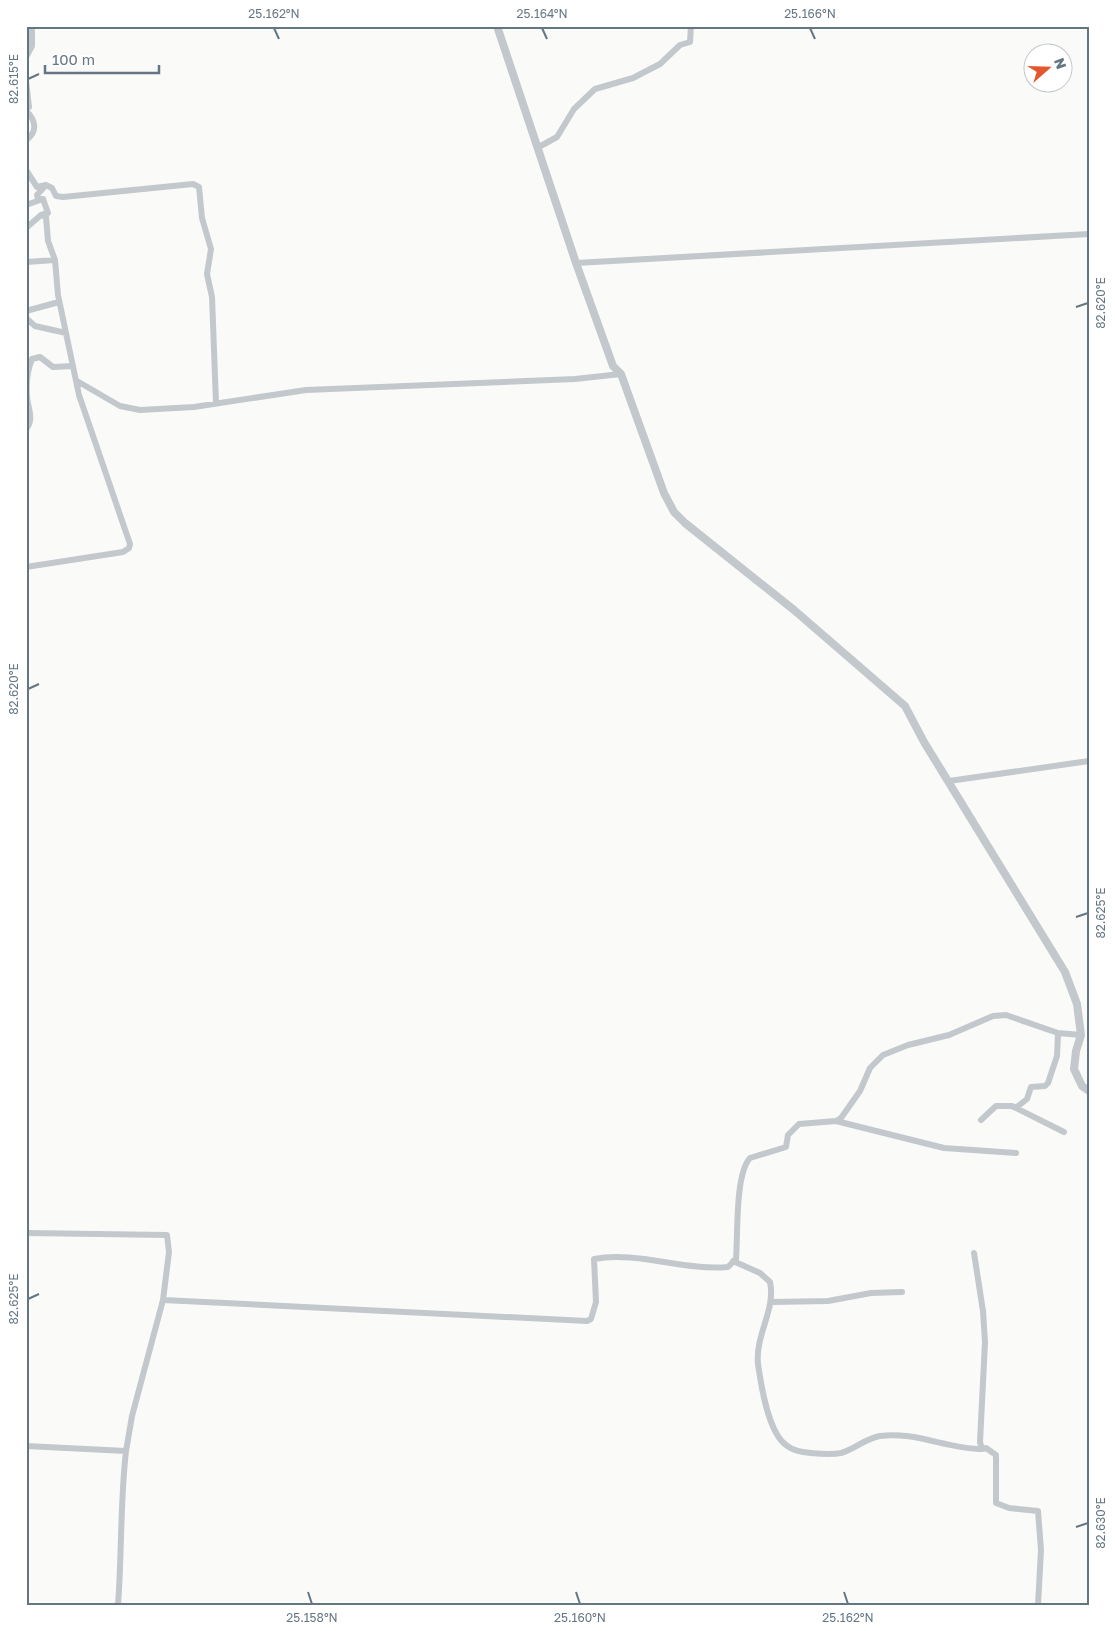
<svg xmlns="http://www.w3.org/2000/svg" width="1115" height="1631" viewBox="0 0 1115 1631" font-family="'Golos Text',sans-serif">
  <rect width="100%" height="100%" fill="#fafaf8"/>
  <g fill="none" stroke-linecap="round" stroke-linejoin="round">
    <path stroke="#c3c8cc" stroke-width="6" d="M26,57L32,46V26
      M26,81L29,107H26
      M26,111C36,120 38,132 26,140
      M537,148L557,137L574,109L595,89L633,78L660,64L680,45L690,42L691,26
      M26,170L37,187L46,185L37,195L38,199H43L26,205
      M46,185L52,188L56,196L63,197L193,184L199,187L202,218L211,249L207,274L212,297L216,403
      M26,228L41,215
      M26,262L55,260
      M576,263L1089,234
      M26,311L59,302
      M26,318L35,326L66,333
      M77,381L120,406L140,410L194,407L306,390L575,379L621,374
      M26,429C35,419 27,407 27,395C26,382 27,371 32,359L40,357L53,367L73,366
      M26,567L123,552L129,548L130,544L79,395L58,295L55,260L48,241L46,217L41,215L48,213L43,199
      M949,781L1089,761
      M1017,1107L1027,1099L1031,1087L1045,1086L1048,1083L1057,1056L1058,1033
      M981,1120L996,1106H1012L1064,1132
      M836,1121L944,1148L1016,1153
      M26,1233L167,1235L169,1252L163,1300
      M974,1253L983,1311L985,1342L980,1442L982,1449L986,1448L996,1455V1503L1009,1508L1038,1511L1041,1550L1038,1605
      M733,1261L760,1273L770,1282C776,1310 755,1335 758,1364C761,1385 768,1432 786,1445C793,1451 802,1452 811,1453C821,1454 832,1455 841,1453C855,1449 866,1438 880,1436C914,1431 948,1449 982,1449
      M772,1302L828,1301L871,1293L902,1292
      M26,1446L126,1451L132,1416L163,1300L587,1321L591,1319L596,1302L594,1259C638,1251 683,1271 728,1267L736,1259C738,1235 735,1174 750,1158L786,1147L788,1135L799,1124L836,1121L841,1118L860,1091L870,1068L883,1055L908,1045L949,1035L993,1016L1006,1015L1058,1033L1081,1035
      M118,1605C122,1553 120,1503 126,1451"/>
    <path stroke="#c3c8cc" stroke-width="8" d="M497,26L576,263L613,366L621,374L664,493L674,512L685,523L794,610L905,706L924,742L1065,972L1077,1004L1081,1035L1076,1051L1074,1069L1082,1086L1089,1091"/>
  </g>
  <path fill="none" stroke="#657683" stroke-width="2" d="M274,28L279,39M542,28L547,39M810,28L815,39M28,79L39,74M1076,307L1088,303M28,689L39,684M1076,917L1088,913M28,1299L39,1294M1076,1527L1088,1523M308,1592L312,1604M576,1592L580,1604M844,1592L848,1604"/>
  <rect width="1115" height="1631" fill="none" stroke="#ffffff" stroke-width="55"/>
  <g transform="translate(1048 68) rotate(70)"><circle r="24" fill="#ffffff" stroke="#c1c8cd"/>
  <path d="M0-4L9 19L0 12L-9 19Z" fill="#e4572e"/>
  <text y="-8" font-size="14" font-weight="bold" text-anchor="middle" fill="#657683">N</text>
  </g>
  <path d="M45 65v8h114v-8" fill="none" stroke="#657683" stroke-width="2.5"/>
  <text x="52" y="65" font-size="15" fill="#657683" stroke="#ffffff" stroke-width="4" paint-order="stroke">100 m</text>
  <rect x="28" y="28" width="1060" height="1576" fill="none" stroke="#657683" stroke-width="2"/>
  <g font-size="12" text-anchor="middle" fill="#657683">
    <text x="274" y="18">25.162°N</text>
    <text x="542" y="18">25.164°N</text>
    <text x="810" y="18">25.166°N</text>
    <text transform="translate(14 79) rotate(-90)" y="4">82.615°E</text>
    <text transform="translate(1101 303) rotate(-90)" y="4">82.620°E</text>
    <text transform="translate(14 689) rotate(-90)" y="4">82.620°E</text>
    <text transform="translate(1101 913) rotate(-90)" y="4">82.625°E</text>
    <text transform="translate(14 1299) rotate(-90)" y="4">82.625°E</text>
    <text transform="translate(1101 1523) rotate(-90)" y="4">82.630°E</text>
    <text x="312" y="1622">25.158°N</text>
    <text x="580" y="1622">25.160°N</text>
    <text x="848" y="1622">25.162°N</text>
  </g>
</svg>
